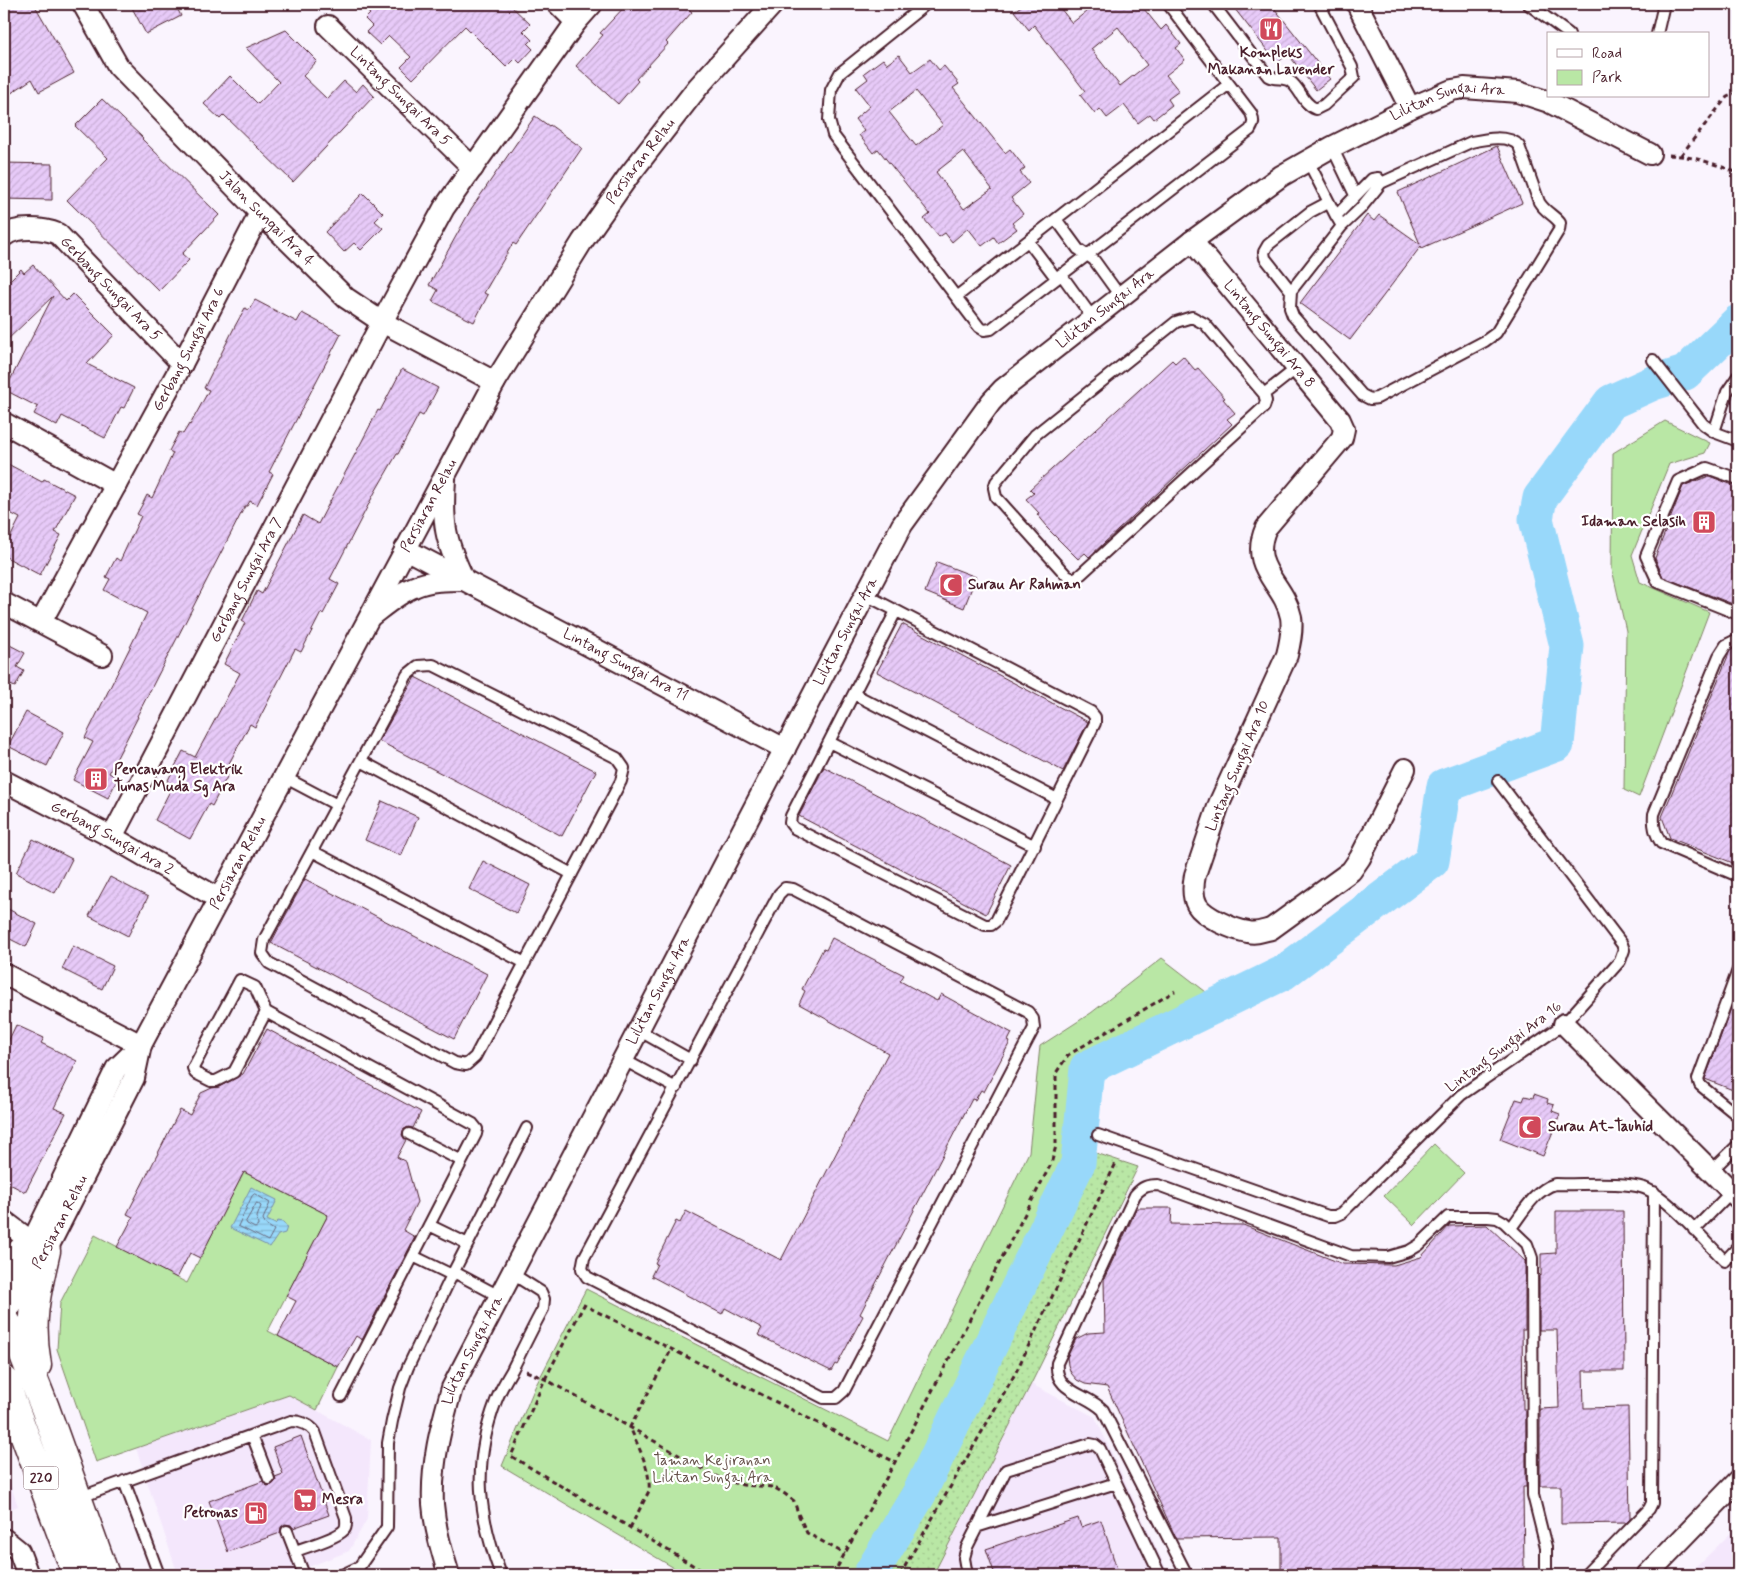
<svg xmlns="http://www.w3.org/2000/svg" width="1742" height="1579" viewBox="0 0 1742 1579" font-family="Mynerve,sans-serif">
  <defs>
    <pattern id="grass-dots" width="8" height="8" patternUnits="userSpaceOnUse" patternTransform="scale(1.25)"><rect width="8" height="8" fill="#b9e7a5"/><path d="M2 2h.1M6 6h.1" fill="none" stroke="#a1c68e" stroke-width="1.8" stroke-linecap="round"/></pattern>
    <pattern id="water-rules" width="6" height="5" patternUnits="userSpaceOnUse" patternTransform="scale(1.25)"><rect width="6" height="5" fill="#98d8fa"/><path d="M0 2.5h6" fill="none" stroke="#84b9d6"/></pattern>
    <pattern id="building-hatch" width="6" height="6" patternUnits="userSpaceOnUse" patternTransform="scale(1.25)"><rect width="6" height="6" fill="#e7caf8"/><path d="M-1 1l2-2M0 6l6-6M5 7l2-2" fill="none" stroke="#c8add5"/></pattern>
  </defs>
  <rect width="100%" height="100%" fill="#faf4fe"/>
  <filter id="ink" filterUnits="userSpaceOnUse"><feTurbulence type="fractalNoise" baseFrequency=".02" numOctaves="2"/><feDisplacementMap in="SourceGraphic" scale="10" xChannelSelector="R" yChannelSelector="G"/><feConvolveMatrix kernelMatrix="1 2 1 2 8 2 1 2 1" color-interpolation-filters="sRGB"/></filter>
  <g filter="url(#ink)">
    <path fill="#f4e7fc" d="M1031,1384L1095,1417L1169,1575H933Z
      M289,1395L371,1440L367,1519L349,1551L288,1575H178L136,1448Z
      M4,1467L18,1506L4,1511Z
      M1738,1526V1575H1688Z"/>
    <path fill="url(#grass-dots)" stroke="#828368" d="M1096,1153L1138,1167L1031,1384L933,1575H886L941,1484Z"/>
    <path fill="#b9e7a5" stroke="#828368" d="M1665,421L1710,443L1705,453L1669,464L1632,555L1640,582L1709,612L1639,797L1624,790L1626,631L1612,569L1613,453Z
      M1162,958L1210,995L1077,1063L1070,1157L905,1485L851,1575H686L502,1466L535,1387L586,1289L888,1441L1029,1152L1040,1046L1091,1013Z
      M1434,1144L1464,1173L1414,1225L1384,1196Z
      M244,1172L328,1215L268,1331L338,1367L317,1410L289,1395L96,1462L57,1349L60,1303L95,1235L187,1283Z"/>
    <path fill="url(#water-rules)" stroke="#798ea7" d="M251,1187L277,1200L267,1220L275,1224L278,1221L283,1222L287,1227L285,1233L278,1235L270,1247L230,1228Z"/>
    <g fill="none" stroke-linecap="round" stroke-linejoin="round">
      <path stroke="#69697e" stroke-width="1" d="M255,1194L270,1203L263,1219L265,1224L274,1230L268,1241L238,1226L252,1196Z
        M257,1203L261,1206L257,1217L258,1226L255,1228L247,1224L246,1222Z"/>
      <path stroke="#98d8fa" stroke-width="35" d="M870,1575L919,1494L1078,1163L1087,1068L1283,973L1432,861L1444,786L1557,744L1567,646L1536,519L1540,498L1611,402L1653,383L1685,373L1738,322"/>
    </g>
    <path fill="url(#building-hatch)" stroke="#4a1f2b" fill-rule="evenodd" d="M4,4H34L74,73L39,92L32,79L4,98Z
      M130,4H175L181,16L146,34Z
      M359,4H509L530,24L523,31L532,40L528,44L533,49L520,63L515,58L506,67L465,26L413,79L401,67L411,57L389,36L380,45L366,32L372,26L365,19L370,14Z
      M627,4H683L692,12L666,42L668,44L636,79L638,81L618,104L576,66L603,35L600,33Z
      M1024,4H1057L1072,23L1096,4H1140L1161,30L1166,25L1181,44L1176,48L1185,60L1166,75L1179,91L1168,99L1172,105L1154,119L1150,114L1138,123L1124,105L1107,118L1100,109L1095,114L1080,95L1085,91L1034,25L1029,30L1014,11ZM1118,27L1147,65L1120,86L1091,49Z
      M1231,4H1271L1330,79L1316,90L1288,54L1277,63Z
      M286,30L317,61L303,76L327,99L344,81L356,92L363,84L374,96L293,182L224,115L220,119L204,104L230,76L258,104L279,82L246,48Z
      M899,55L912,72L930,59L939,70L944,66L959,84L953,88L1005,153L1010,149L1025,168L1020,172L1029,183L1011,198L1023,214L1012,223L1017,229L998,243L994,237L982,246L968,228L952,242L945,233L939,237L924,219L930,214L878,149L873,153L859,135L864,131L855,119L870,106L856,88L868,79L864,73L883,59L887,64ZM916,91L943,125L916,146L889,112ZM963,151L992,189L964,209L936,172Z
      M102,99L143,138L142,139L219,215L182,254L189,260L159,291L67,200L108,158L75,126Z
      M535,116L549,126L550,125L582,148L516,245L513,243L484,293L488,295L474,322L432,301L438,290L429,285L471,209Z
      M1497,146L1522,203L1422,248L1421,246L1350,340L1300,303L1367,215L1374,221L1379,215L1420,244L1398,192Z
      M4,163L52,164V200L4,199Z
      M363,193L383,213L375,221L383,228L361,250L354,243L344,252L325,232Z
      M33,265L66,301L73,294L114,335L87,364L134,388L124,408L121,407L105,438L62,416L57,426L34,414L38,407L5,390L53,296L4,343V286L21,269L24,273Z
      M255,300L297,322L302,313L341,334L269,472L273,474L257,505L250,501L247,506H245L137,716L138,717L109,773L118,778L108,798L73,780L93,742L85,738L147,613L104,590L110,579L106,577L116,558L120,561L141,516L137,514L142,505L147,495L152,498L168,464L173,453L169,451L179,432L183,434L189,424L190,425L209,390L204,388L235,326L245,308L249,310Z
      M1183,356L1195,370L1198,368L1225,398L1223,399L1235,413L1227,419L1232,424L1089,557L1085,553L1078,559L1046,527L1047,526L1037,514L1039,513L1026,499L1034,493L1030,489L1172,360L1175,363Z
      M402,369L438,388L423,416L419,414L398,454H397L375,492L330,579L339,584L323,614L321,613L301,652L295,649L255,727L250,724L224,773L228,775L212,806L209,804L190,839L155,820L173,785L167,782L183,751L195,757L240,673L224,664L245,623L242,621L257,591L262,594L303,515L318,524L361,443L378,410L380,411Z
      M4,462L42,482L44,479L75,495L55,532L61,535L40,575L4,556V550L20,518L4,510Z
      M1709,476L1738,487V606L1663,577L1655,558L1683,486Z
      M937,562L976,577L964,608L925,592Z
      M902,624L1088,722L1063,771L877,672Z
      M4,642L25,653L17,667L24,671L15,687L8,684L4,693Z
      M1738,647V865L1670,838L1662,817L1730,651Z
      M415,677L596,771L562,836L379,741Z
      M26,712L64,732L47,766L8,746Z
      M824,767L1011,865L986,914L799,816Z
      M382,801L418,817L401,856L365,840Z
      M33,839L72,859L55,893L16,873Z
      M483,861L530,885L516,913L469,889Z
      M110,877L148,897L128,936L89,916Z
      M305,879L487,974L454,1039L271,943Z
      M4,907L37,924L26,947L4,936Z
      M832,938L904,975L900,981L931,998L937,1001L941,994L1012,1033L1008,1041L1010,1042L984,1092L981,1090L975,1100L972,1099L860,1314L863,1316L837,1365L835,1364L831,1371L758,1335L762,1328L725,1308L722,1314L651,1276L657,1264L655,1263L676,1221L680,1223L686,1211L781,1260L888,1053L799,1004L805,991L802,989L823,949L826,950Z
      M73,946L113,966L102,989L62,969Z
      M1737,992H1738V1092L1705,1079Z
      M16,1025L44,1038L41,1043L77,1061L54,1108L66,1113L25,1192L4,1181V1050Z
      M267,1029L421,1112L413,1128L408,1127L403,1130L402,1135L406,1140L397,1157L406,1162L417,1202L403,1230L415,1237L362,1340L356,1336L338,1367L278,1336L296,1301L286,1296L328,1215L244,1172L200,1258L190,1253L177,1278L117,1247L133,1217L127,1214L180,1110L190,1115L201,1093L212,1088L219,1087L243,1074Z
      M1534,1094L1548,1099L1547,1103L1554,1105L1552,1111L1560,1114L1543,1156L1500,1139L1516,1099L1523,1101L1525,1096L1533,1098Z
      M1137,1208H1172L1171,1224L1243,1225L1343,1264L1394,1265L1421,1257L1449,1226L1487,1225L1525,1261V1330H1522L1523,1409H1526V1487H1523L1524,1569L1365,1570V1575H1281V1537L1176,1538L1107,1387L1085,1384L1077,1380L1071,1373L1068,1365L1067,1357L1076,1339L1088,1333L1105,1332L1104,1279Z
      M1556,1211H1623L1624,1371H1583L1584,1408L1628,1407L1630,1519L1626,1523L1561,1524V1486H1540V1409L1559,1408L1557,1330H1539V1274L1541,1276V1254L1556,1253Z
      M301,1436L329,1515L293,1528L291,1525L285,1524L281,1527L280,1533L228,1552L209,1501L263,1481L267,1486L272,1485L276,1481L275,1477L283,1474L273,1447Z
      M1078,1518L1081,1527L1101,1520L1119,1575H995L986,1549Z"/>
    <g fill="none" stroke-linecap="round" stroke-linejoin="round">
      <g stroke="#4a1f2b" stroke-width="14">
        <path id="service" d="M926,4L840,73L831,90L829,120L833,135L979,327L984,330L991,329L1250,130C1254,124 1254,120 1251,113L1168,4
          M1213,4L1268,76C1276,81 1284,76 1291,82C1301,90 1303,104 1316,109L1324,105L1354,77L1352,67L1319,4
          M1528,4L1569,34
          M1657,34L1664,4
          M1332,147L1355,195
          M1308,161L1336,216
          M1056,219L1078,249L1094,260L1120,296
          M1342,226L1360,209L1381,183
          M1028,241L1056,278
          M1061,274L1092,317
          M1291,291L1342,226L1336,216L1372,179L1378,178L1381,183L1471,142C1485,139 1509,134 1519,146L1539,202C1545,212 1554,215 1560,223L1559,230L1496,333L1485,341L1377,398L1370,399L1362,395L1293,316L1290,308L1291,291L1265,258L1264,252L1268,245L1310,212L1329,202
          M956,297L1229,84
          M1192,317L1205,324L1264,394L1266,401L1264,407L1080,575L1074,579L1067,576L996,497L994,488L996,482L1035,435L1176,322Z
          M1653,360L1703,424L1714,432L1738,441
          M1264,394L1297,368
          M1714,432L1727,392L1738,376
          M1738,479L1707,468L1678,481L1646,556L1658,582L1738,614
          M866,595L1091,712L1095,717V723L996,921L991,925H985L794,828L790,823L791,816L896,611
          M1738,639L1726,645L1719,656L1654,814C1653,826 1655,833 1661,843L1738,876
          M433,665L617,758L624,768L621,781L475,1057L466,1065L455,1063L269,963L262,953L264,940L407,675L418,666Z
          M854,694L1057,799
          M829,742L1035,846
          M361,761L572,874
          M284,777L337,805
          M312,851L525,963
          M785,888L793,889L1028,1012L1033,1019L1034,1028L844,1391L836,1398H824L587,1277L582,1269L584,1258L779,894Z
          M1738,970L1698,1079L1700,1085L1738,1116
          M240,980L255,987L266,1012L234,1072L216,1081H211L195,1073L193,1068Z
          M266,1012L473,1124L477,1129L476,1134L341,1396
          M638,1030L691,1060
          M622,1059L676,1088
          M409,1134L462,1161
          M1098,1135L1328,1216H1335L1342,1213L1461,1095L1564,1024L1620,961L1624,950L1622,944L1498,781
          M1711,1171L1738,1145
          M429,1225L468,1244
          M1511,1228C1523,1212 1535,1190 1555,1184C1579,1185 1623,1181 1644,1188C1667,1196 1706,1242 1725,1261L1738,1247
          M1694,1230L1732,1191
          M413,1256L452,1275
          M454,1272L499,1296
          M252,1435L269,1479
          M124,1481L159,1575
          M78,1498L291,1421C300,1421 310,1425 315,1432L346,1518C346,1523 347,1527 344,1530C337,1538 306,1547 295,1551
          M976,1527L1116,1483
          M287,1531L304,1575
          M342,1575L359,1567L387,1527L388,1443L392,1421L400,1388L408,1367L452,1275L527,1128
          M501,1575C478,1514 472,1464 496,1401C500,1390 506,1380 512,1370C522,1350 532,1329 543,1309L544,1299L541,1292L511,1273
          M967,1575L964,1558L967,1547L1006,1470L1090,1444L1095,1445L1100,1449L1160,1575
          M1187,1575L1103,1410C1086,1393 1054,1392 1057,1363L1135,1195C1142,1187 1147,1185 1158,1185L1351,1256L1388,1257L1409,1251L1419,1245L1448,1217H1488L1497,1218L1504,1222L1527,1244L1532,1258L1533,1495L1546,1547V1575
          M1585,1575L1649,1509L1652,1503L1654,1192"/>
      </g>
      <g stroke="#4a1f2b" stroke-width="24">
        <g id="minor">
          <path id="s1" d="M83,4L118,66L260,213L346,298L382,322L495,382"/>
          <path d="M558,4L576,22"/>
          <path d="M1357,4L1410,108"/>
          <path id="s2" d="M328,26L473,168"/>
          <path id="s3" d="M4,236C16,226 44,228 58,234L182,364"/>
          <path id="s4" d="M1192,241L1340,420L1344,429L1342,438L1266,528C1248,569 1284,582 1291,617C1293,630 1290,643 1287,655L1219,804L1195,875C1193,885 1192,896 1197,905C1204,917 1234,930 1248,932C1256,934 1263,931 1271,929L1351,871L1360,858L1405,769"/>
          <path d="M4,423L116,485"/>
          <path id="s5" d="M405,549L785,749"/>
          <path d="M4,603L102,655"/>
          <path d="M372,615C385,605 399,593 414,587C429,580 448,580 464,580C445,540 442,524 445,479"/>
          <path id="s6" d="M41,622L182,364L260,213"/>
          <path id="s7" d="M4,781L112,837L219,899"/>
          <path id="s8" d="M112,837L382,322L444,208L576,22L592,4"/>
          <path d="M4,974L141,1045"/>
          <path d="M1564,1024L1738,1198"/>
          <path d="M4,1221L32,1242"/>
          <path d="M4,1290L19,1268L32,1242L116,1069L141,1045"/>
          <path id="s9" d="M4,1314L23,1290L46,1251L134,1078L141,1045L495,382L582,242L627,178L698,87L773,4"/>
          <path d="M4,1539L19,1551L28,1575"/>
          <path id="s10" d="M449,1575C442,1552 435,1529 433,1504C431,1464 441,1426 452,1388L831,660L902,525L991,402L1003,389L1192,241L1281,176L1332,147L1410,108L1452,90L1464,88L1518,92L1549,102L1650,154"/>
          <path d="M1647,1575L1738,1481"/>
        </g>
      </g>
      <g stroke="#4a1f2b" stroke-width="31">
        <path id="primary" d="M4,1262L12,1261L32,1242
          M4,1318L22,1350L45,1408L105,1575
          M37,1365C29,1321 36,1294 46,1251
          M4,1380L77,1575"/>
      </g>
      <path stroke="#4a1f2b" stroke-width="3" stroke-dasharray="5 4" stroke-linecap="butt" d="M1669,155C1694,156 1715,164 1738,173
        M1681,155L1727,97L1738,92
        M526,1371L545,1379L721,1479L743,1485L773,1487L785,1494L794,1501L799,1516L807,1533L845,1554
        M630,1528L649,1491C651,1469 638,1447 630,1427L671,1350
        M709,1575L511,1456L545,1379L584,1305L895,1462
        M833,1575L895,1462L1051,1164L1056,1146V1073L1068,1055L1175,991
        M900,1575L1016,1372L1116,1163"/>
      <use href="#service" stroke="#fff" stroke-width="10"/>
      <use href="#minor" stroke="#fff" stroke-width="20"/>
      <use href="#primary" stroke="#fff" stroke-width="28"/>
    </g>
  </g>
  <defs>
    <g id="restaurant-square" transform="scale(1.25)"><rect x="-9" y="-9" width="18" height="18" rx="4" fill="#d1495b" stroke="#fff"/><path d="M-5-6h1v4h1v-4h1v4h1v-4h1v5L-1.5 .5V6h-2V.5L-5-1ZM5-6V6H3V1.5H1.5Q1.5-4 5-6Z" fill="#fff"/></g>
    <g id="building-square" transform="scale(1.25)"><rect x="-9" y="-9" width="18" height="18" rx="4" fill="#d1495b" stroke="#fff"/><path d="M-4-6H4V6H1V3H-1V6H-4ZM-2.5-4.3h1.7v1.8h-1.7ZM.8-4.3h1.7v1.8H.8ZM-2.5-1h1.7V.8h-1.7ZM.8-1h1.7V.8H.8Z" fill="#fff"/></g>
    <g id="mosque-square" transform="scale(1.25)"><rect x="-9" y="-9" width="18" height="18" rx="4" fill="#d1495b" stroke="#fff"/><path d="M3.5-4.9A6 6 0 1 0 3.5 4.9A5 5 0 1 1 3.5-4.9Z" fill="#fff"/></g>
    <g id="supermarket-square" transform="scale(1.25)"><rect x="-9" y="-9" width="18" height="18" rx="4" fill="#d1495b" stroke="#fff"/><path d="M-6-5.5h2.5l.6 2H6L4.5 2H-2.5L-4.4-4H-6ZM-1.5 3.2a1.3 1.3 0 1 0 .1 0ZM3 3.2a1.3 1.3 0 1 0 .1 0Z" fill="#fff"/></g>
    <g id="fuel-square" transform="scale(1.25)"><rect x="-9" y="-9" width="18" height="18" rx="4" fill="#d1495b" stroke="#fff"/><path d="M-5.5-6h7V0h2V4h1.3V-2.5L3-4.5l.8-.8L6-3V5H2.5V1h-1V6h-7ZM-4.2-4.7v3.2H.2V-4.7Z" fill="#fff"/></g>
  </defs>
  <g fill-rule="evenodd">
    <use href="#restaurant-square" x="1271" y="29"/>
    <use href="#building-square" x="1704" y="522"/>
    <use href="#mosque-square" x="951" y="585"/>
    <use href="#building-square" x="96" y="779"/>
    <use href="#mosque-square" x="1530" y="1127"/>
    <use href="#supermarket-square" x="305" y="1500"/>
    <use href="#fuel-square" x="256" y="1513"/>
  </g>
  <g text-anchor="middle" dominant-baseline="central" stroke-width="4.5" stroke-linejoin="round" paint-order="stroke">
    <rect fill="#fff" stroke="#80626b" stroke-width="1" x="23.5" y="1466.5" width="35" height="23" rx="4"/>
    <g font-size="14" font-weight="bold" fill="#4a1f2b">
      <text x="41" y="1478">220</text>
    </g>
    <g font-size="15" font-weight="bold" fill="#4a1f2b" stroke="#fff" text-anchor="start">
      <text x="1271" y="53" text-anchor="middle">Kompleks<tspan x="1271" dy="17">Makanan Lavender</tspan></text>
      <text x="1686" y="522" text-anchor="end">Idaman Selasih</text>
      <text x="968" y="585">Surau Ar Rahman</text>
      <text x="114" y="770">Pencawang Elektrik<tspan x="114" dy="17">Tunas Muda Sg Ara</tspan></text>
      <text x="1548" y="1127">Surau At-Tauhid</text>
      <text x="322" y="1500">Mesra</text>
      <text x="238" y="1513" text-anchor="end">Petronas</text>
    </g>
    <g font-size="15" fill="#4a1f2b" stroke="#fff">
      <text stroke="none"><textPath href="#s2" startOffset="101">Lintang Sungai Ara 5</textPath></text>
      <text stroke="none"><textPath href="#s10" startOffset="1869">Lilitan Sungai Ara</textPath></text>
      <text stroke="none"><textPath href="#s9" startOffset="1320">Persiaran Relau</textPath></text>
      <text stroke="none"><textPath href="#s1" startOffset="284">Jalan Sungai Ara 4</textPath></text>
      <text stroke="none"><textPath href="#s3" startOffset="132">Gerbang Sungai Ara 5</textPath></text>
      <text stroke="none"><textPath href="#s10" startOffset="1464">Lilitan Sungai Ara</textPath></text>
      <text stroke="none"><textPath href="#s4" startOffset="121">Lintang Sungai Ara 8</textPath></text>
      <text stroke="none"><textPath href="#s6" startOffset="310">Gerbang Sungai Ara 6</textPath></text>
      <text stroke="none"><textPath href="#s9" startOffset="915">Persiaran Relau</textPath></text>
      <text stroke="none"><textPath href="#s8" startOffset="290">Gerbang Sungai Ara 7</textPath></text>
      <text stroke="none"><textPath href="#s10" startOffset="1044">Lilitan Sungai Ara</textPath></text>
      <text stroke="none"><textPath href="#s5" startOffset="249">Lintang Sungai Ara 11</textPath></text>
      <text transform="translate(1238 766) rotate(-67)">Lintang Sungai Ara 10</text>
      <text stroke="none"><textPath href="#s7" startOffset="122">Gerbang Sungai Ara 2</textPath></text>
      <text stroke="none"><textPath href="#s9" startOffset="510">Persiaran Relau</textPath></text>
      <text stroke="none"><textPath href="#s10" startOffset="639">Lilitan Sungai Ara</textPath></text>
      <text transform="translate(1504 1047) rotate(-37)">Lintang Sungai Ara 16</text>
      <text stroke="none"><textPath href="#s9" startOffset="108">Persiaran Relau</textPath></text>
      <text stroke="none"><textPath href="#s10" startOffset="234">Lilitan Sungai Ara</textPath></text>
    </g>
    <g font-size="15" fill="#66514a" stroke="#fff">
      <text x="712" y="1461">Taman Kejiranan<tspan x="712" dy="17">Lilitan Sungai Ara</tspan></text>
    </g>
  </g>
  <rect width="1742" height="1579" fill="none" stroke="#fff" stroke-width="20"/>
  <rect x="10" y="10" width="1722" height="1559" fill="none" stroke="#4a1f2b" stroke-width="2" filter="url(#ink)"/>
  <rect x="1547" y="32" width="162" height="65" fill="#ffffff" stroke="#b7a5aa"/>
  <rect x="1557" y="49" width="25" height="8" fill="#ffffff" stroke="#b7a5aa"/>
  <text x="1592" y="58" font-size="15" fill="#4a1f2b">Road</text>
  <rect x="1557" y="70" width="25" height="15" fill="#b9e7a5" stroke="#b7a5aa"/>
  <text x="1592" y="82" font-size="15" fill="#4a1f2b">Park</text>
</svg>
